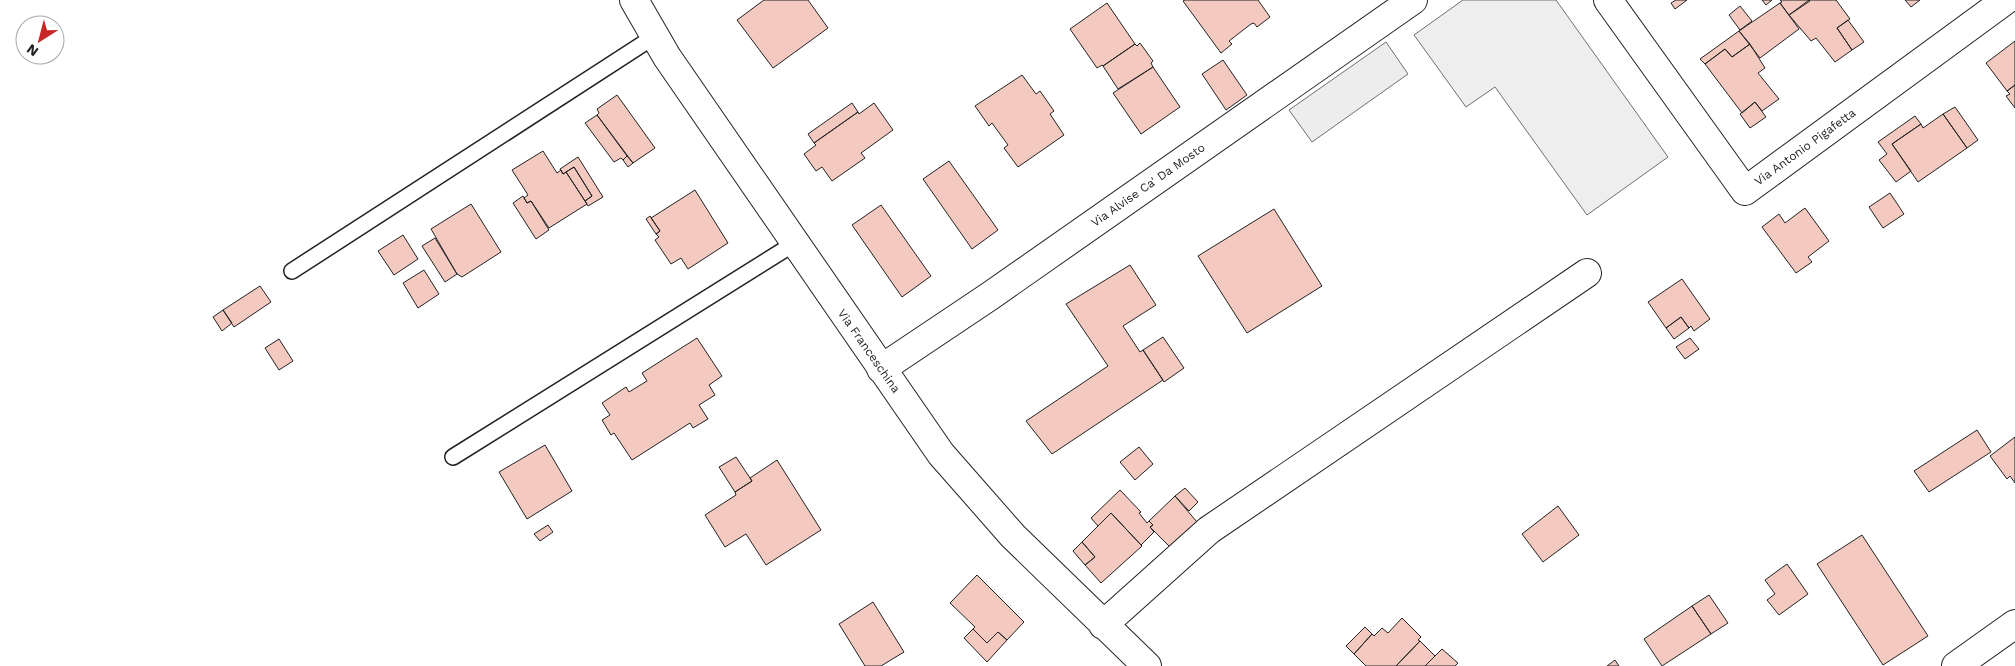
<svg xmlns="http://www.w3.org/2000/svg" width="2015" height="666" viewBox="0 0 2015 666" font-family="'Work Sans',sans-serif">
  <rect width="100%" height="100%" fill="#fff"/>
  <path fill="#eee" stroke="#6f6f6f" d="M1463,0H1556L1668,157L1587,215L1495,87L1466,107L1414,35Z"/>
  <path fill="#ededed" stroke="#6f6f6f" d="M1386,42L1408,74L1312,142L1289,110Z"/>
  <path fill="#f3c9c0" stroke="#222" d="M764,0H808L828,28L773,68L737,20Z
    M1185,0H1258L1270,17L1257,27L1254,23L1251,24L1229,41L1232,44L1221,53L1183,1Z
    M1676,0H1687L1675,9L1671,3Z
    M1762,0H1772L1766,5Z
    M1780,0H1809L1810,1L1789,15L1780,3L1782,2Z
    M1836,0L1850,19L1837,28L1852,50L1835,62L1816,38L1811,41L1789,15L1809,0Z
    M1905,0H1920L1911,7Z
    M1107,3L1135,44L1103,66L1102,65L1097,68L1070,29Z
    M1780,3L1799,29L1760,58L1739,31Z
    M1740,6L1752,21L1740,30L1729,15Z
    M1848,20L1864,42L1852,50L1837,28Z
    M1739,31L1750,44L1732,57L1725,49L1705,64L1700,59Z
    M2015,41V85L2007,91L1986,63Z
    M1140,43L1153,61L1151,63L1153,67L1118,89L1103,66L1135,44L1137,46Z
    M1750,44L1765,68L1758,73L1779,99L1762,111L1755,102L1742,113L1705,64L1725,49L1732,57Z
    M1223,60L1247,95L1226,110L1202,74Z
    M1153,67L1180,107L1141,134L1113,93Z
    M1022,75L1036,94L1040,91L1054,111L1050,114L1064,135L1018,167L1004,148L1008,145L992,123L989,126L975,106Z
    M2015,85V108L2006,96L2010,94L2007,91Z
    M617,95L655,148L633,163L597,115L599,113L597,109Z
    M1755,102L1766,117L1750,128L1740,114Z
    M852,103L858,112L814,143L808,134Z
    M874,103L893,130L861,153L865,158L832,181L822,167L816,171L804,154L816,145L814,143L858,112L859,114Z
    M1955,107L1978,140L1967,148L1943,114Z
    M1943,114L1967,148L1918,182L1892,144L1921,124L1923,128Z
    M597,115L627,156L623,160L621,158L614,162L585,123Z
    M1915,116L1921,124L1892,144L1911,171L1896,182L1879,160L1887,154L1878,142Z
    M543,151L557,173L561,170L563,174L566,172L587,204L549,228L531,201L527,203L524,198L528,195L512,170Z
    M627,156L633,163L628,167L623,160Z
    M578,157L603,197L588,206L585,201L592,196L574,167L563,174L560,169Z
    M949,161L998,230L972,249L923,179Z
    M574,167L592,196L585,201L566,172Z
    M695,190L728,243L688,269L681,258L671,264L655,240L659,237L656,234L660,231L651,218Z
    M1890,193L1904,214L1883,228L1869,207Z
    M523,196L527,203L531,201L549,230L536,239L513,203Z
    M471,204L501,252L462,277L457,274L431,229Z
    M881,205L931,276L902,297L852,225Z
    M1805,208L1829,241L1808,257L1812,262L1796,273L1762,227L1779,214L1785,223Z
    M1274,209L1322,286L1247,333L1198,256Z
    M650,216L660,231L656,234L646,219Z
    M403,235L418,259L394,275L378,251Z
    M435,238L457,274L445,282L422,246Z
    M1130,265L1156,305L1123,326L1140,352L1143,350L1163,380L1052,454L1026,421L1108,366L1066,304Z
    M424,270L439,294L418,308L403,283Z
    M1682,279L1710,319L1694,331L1691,326L1689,328L1681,317L1666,328L1648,302Z
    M260,286L271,302L234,327L223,310Z
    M223,310L232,323L222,331L213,317Z
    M1681,317L1689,328L1674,339L1666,328Z
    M1163,337L1184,368L1164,382L1143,350Z
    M697,338L722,376L709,385L715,395L699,405L708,419L693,428L690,423L632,460L614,433L611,435L602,420L610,415L602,403L626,387L629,392L647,381L642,373Z
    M1690,338L1699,349L1685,359L1676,347Z
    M279,339L293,361L279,370L265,348Z
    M1977,430L1991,452L1929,492L1914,471Z
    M2015,437V483L2010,476L2007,479L1990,456Z
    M545,445L572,491L527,519L499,472Z
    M1139,447L1153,464L1135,480L1120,462Z
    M736,457L752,481L735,492L719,467Z
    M777,460L821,530L766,565L746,534L725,547L705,515L736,495L735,492L752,481L750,478Z
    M1185,488L1198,502L1189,511L1175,496Z
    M1120,490L1141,512L1139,513L1147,523L1149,521L1153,525L1150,527L1154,532L1141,545L1111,513L1098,526L1091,518Z
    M1175,496L1197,522L1170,547L1150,527L1153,525L1149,521Z
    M1558,506L1579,535L1543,562L1522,534Z
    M1111,513L1142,546L1101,583L1085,565L1095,557L1082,542Z
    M548,525L553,532L540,541L534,534Z
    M1862,535L1928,636L1883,665L1817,564Z
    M1082,542L1095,557L1085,565L1073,551Z
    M1787,564L1808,594L1779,615L1767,600L1775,594L1765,580Z
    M977,575L1024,622L1007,640L998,632L987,643L973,629L975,627L950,603Z
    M1709,595L1728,623L1711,634L1692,606Z
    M873,602L904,652L881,666H865L839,624Z
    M1692,606L1711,634L1662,666L1644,639Z
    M1402,618L1421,637L1418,640L1420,641L1396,666H1366L1354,654L1372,634L1374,636L1382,628L1388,633Z
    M1365,627L1372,634L1354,654L1346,646Z
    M973,629L987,643L998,632L1007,640L987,662L964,638Z
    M1420,641L1435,656L1425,666H1396Z
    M1442,649L1458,663L1455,666H1425Z
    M1615,660L1619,666H1607Z"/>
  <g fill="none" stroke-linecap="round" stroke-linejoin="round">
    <g stroke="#222" stroke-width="18">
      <path id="lane" d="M292,271L655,36
        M453,457L795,243"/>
    </g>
    <g stroke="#222" stroke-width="30">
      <path id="street" d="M634,0L667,57L941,454L1013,536L1147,666
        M1608,0L1745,191L2006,0
        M881,369L990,296L1413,0
        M1103,625L1209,530L1587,273
        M1956,666L2015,624"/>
    </g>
    <use href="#lane" stroke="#fff" stroke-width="15"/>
    <use href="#street" stroke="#fff" stroke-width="28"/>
  </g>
  <g text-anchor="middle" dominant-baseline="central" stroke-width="4" stroke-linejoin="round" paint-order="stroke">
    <g font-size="12" fill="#222" stroke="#fff">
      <text transform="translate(1805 147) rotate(-36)">Via Antonio Pigafetta</text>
      <text transform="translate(1148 185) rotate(-35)">Via Alvise Ca' Da Mosto</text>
      <text transform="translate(869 351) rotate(55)">Via Franceschina</text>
    </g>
  </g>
  <g transform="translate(40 40) rotate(216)"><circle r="24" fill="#ffffff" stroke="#a7a7a7"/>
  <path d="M0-4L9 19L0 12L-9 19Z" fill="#c62828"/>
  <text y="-8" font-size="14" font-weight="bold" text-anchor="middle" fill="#222222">N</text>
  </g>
</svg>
